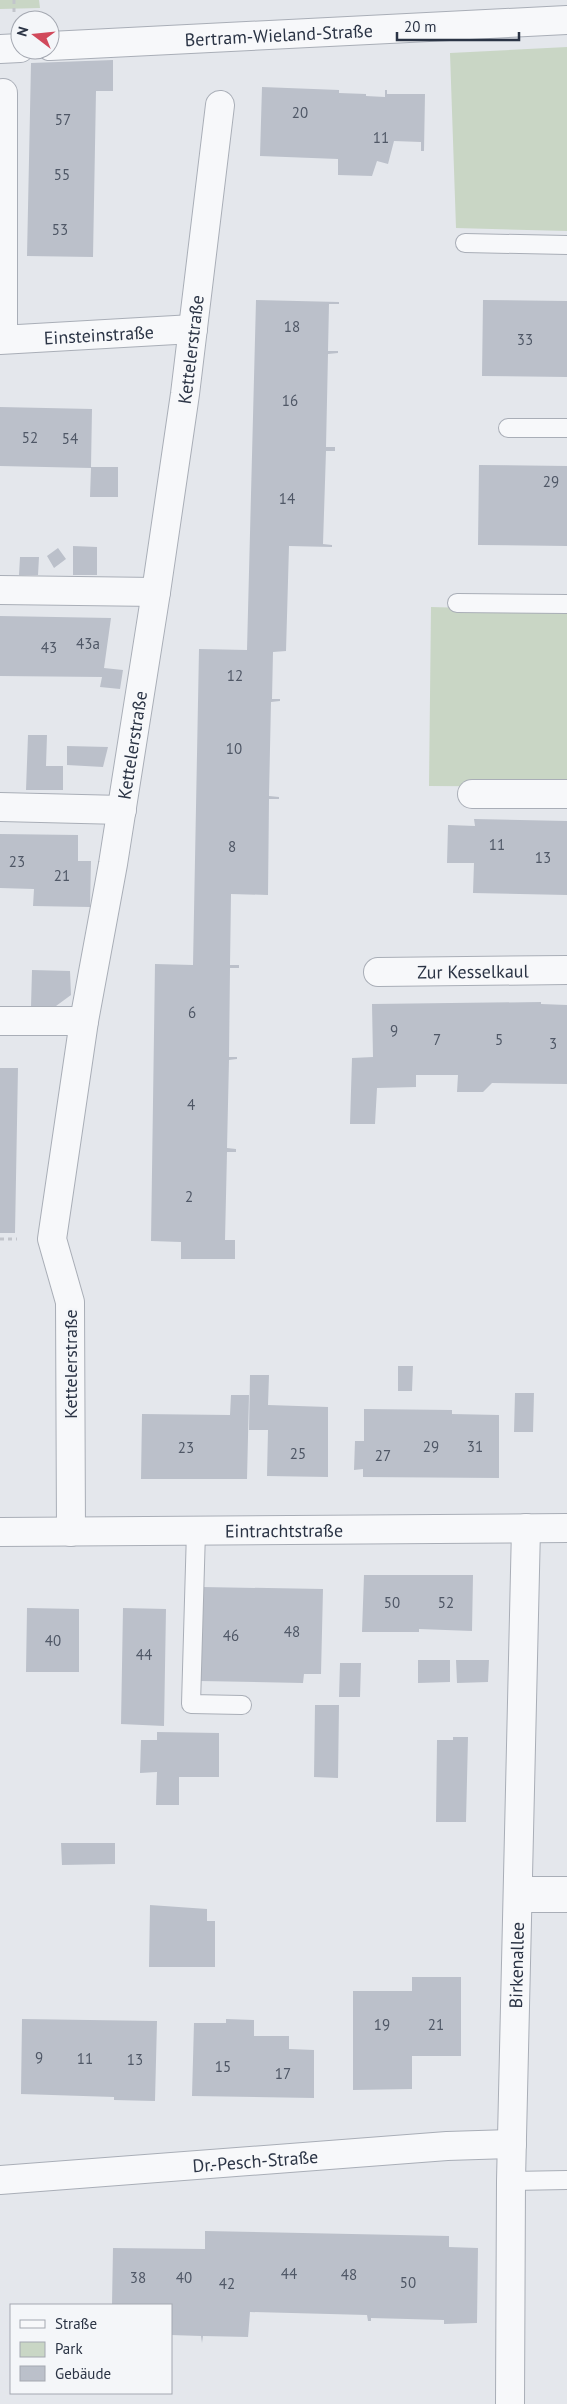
<svg xmlns="http://www.w3.org/2000/svg" width="567" height="2404" viewBox="0 0 567 2404" font-family="'PT Sans',sans-serif">
  <rect width="100%" height="100%" fill="#e4e7ec"/>
  <path fill="#c9d6c5" d="M0,0H39L40,8L0,9Z
    M567,47V231L456,228L450,53Z
    M431,607L567,611V787L429,786Z"/>
  <path fill="#bbc0ca" d="M113,60V91H96L93,257L27,256L31,63Z
    M262,87L339,90V93L366,94V96L385,97V90H387V94H425L424,151H421V142L394,141L388,164L377,161L372,176L338,175V159L260,156Z
    M256,300L339,302V304H329L328,351H338V353L328,354L326,447H335V451H326L323,544L332,545V547L289,546L286,651L273,652L272,699H280V701L271,702L269,796L279,797V799H269L268,895L231,894L230,965H239V968H230L229,1057H237V1059L229,1060L227,1148L236,1149V1152H227L225,1240H235V1259H181V1242L151,1241L155,964L193,965L199,649L247,650Z
    M483,300L567,301V377L482,376Z
    M0,407L92,409L91,467H118V497H90L91,468L0,466Z
    M479,465L567,466V546L478,545Z
    M73,546L97,547V575H73Z
    M58,548L66,559L54,568L47,556Z
    M20,557H39L38,575H19Z
    M0,616L111,618L104,668L123,670L120,689L100,687L102,677L0,676Z
    M28,735H47L46,766H63V790H26Z
    M67,746L108,747L103,767L67,765Z
    M474,819L567,821V895L473,893L474,863H447L448,825L475,826Z
    M0,834L78,835V861H91L90,907L33,906L34,889L0,888Z
    M32,970L70,971L71,995L56,1006L31,1007Z
    M541,1002V1004L567,1005V1084L492,1083L483,1092H457L458,1075H416V1087L377,1088L375,1124H350L352,1058L373,1057L372,1004Z
    M0,1068H18L15,1233H0Z
    M398,1366H413L412,1391H398Z
    M250,1375H269L268,1405L328,1407V1477L267,1476L268,1430H249Z
    M515,1393H534L533,1432H514Z
    M231,1395H249L247,1479H141L142,1414L230,1415Z
    M364,1409L452,1410V1414L499,1415V1478L363,1477V1469L354,1470L355,1441H364Z
    M364,1575H473L472,1631L419,1629V1632H362Z
    M202,1587L323,1589L321,1674H304L303,1683L200,1681Z
    M27,1608L79,1609V1672H26Z
    M123,1608L166,1609L164,1726L121,1724Z
    M418,1660H450V1682L418,1683Z
    M456,1660H489L488,1682L457,1683Z
    M340,1663H361L360,1697H339Z
    M315,1705H339L338,1778L314,1777Z
    M157,1732L219,1733V1777H179V1805H156L157,1772L140,1773L141,1740H157Z
    M453,1737H468L466,1822H436L437,1740H453Z
    M61,1843H115V1864L62,1865Z
    M150,1905L207,1909V1921H215V1967H149Z
    M412,1977H461V2056H412V2089L353,2090V1991H412Z
    M22,2019L157,2021L155,2101L114,2100V2097L21,2094Z
    M226,2019L254,2020V2036H289V2049L314,2050V2098L192,2096L194,2023H226Z
    M205,2231L449,2236V2247L478,2248L477,2323L444,2324V2320L371,2318V2321H368L367,2315L250,2312L248,2337L203,2336L202,2343L201,2336L171,2335V2305H112L113,2248L205,2249Z"/>
  <g fill="none" stroke-linecap="round" stroke-linejoin="round">
    <g stroke="#a9aeb7" stroke-width="20">
      <path id="service" d="M465,243L567,245
        M508,428H567
        M457,603L567,604
        M196,1531L191,1704L242,1705
        M518,1886H567
        M517,1903H567
        M511,2181L567,2180"/>
    </g>
    <g stroke="#a9aeb7" stroke-width="30">
      <g id="minor">
        <path id="s1" d="M50,46L567,20"/>
        <path d="M0,49L20,48"/>
        <path d="M3,93V339"/>
        <path id="s2" d="M0,340L193,329"/>
        <path d="M0,590L156,592"/>
        <path d="M472,794H567"/>
        <path d="M0,807L122,810"/>
        <path id="s3" d="M378,972L567,970"/>
        <path d="M0,1021H84"/>
        <path id="s4" d="M0,1532L567,1528"/>
        <path id="s5" d="M71,1532L70,1302L52,1239L84,1021L113,864L156,592L185,394L220,105"/>
        <path id="s6" d="M0,2180L447,2146L512,2144"/>
        <path id="s7" d="M510,2404L511,2181L526,1528"/>
      </g>
    </g>
    <path stroke="#c2c5cb" stroke-width="3" stroke-dasharray="4 4" stroke-linecap="butt" d="M14,0V12
      M0,1239H17"/>
    <use href="#service" stroke="#f7f8fa" stroke-width="18"/>
    <use href="#minor" stroke="#f7f8fa" stroke-width="28"/>
  </g>
  <g text-anchor="middle" dominant-baseline="central" stroke-width="5" stroke-linejoin="round" paint-order="stroke">
    <g font-size="15" fill="#4f5766">
      <text x="300" y="112">20</text>
      <text x="63" y="119">57</text>
      <text x="381" y="137">11</text>
      <text x="62" y="174">55</text>
      <text x="60" y="229">53</text>
      <text x="292" y="326">18</text>
      <text x="525" y="339">33</text>
      <text x="290" y="400">16</text>
      <text x="30" y="437">52</text>
      <text x="70" y="438">54</text>
      <text x="551" y="481">29</text>
      <text x="287" y="498">14</text>
      <text x="88" y="643">43a</text>
      <text x="49" y="647">43</text>
      <text x="235" y="675">12</text>
      <text x="234" y="748">10</text>
      <text x="497" y="844">11</text>
      <text x="232" y="846">8</text>
      <text x="543" y="857">13</text>
      <text x="17" y="861">23</text>
      <text x="62" y="875">21</text>
      <text x="192" y="1012">6</text>
      <text x="394" y="1030">9</text>
      <text x="437" y="1039">7</text>
      <text x="499" y="1039">5</text>
      <text x="553" y="1043">3</text>
      <text x="191" y="1104">4</text>
      <text x="189" y="1196">2</text>
      <text x="431" y="1446">29</text>
      <text x="475" y="1446">31</text>
      <text x="186" y="1447">23</text>
      <text x="298" y="1453">25</text>
      <text x="383" y="1455">27</text>
      <text x="392" y="1602">50</text>
      <text x="446" y="1602">52</text>
      <text x="292" y="1631">48</text>
      <text x="231" y="1635">46</text>
      <text x="53" y="1640">40</text>
      <text x="144" y="1654">44</text>
      <text x="382" y="2024">19</text>
      <text x="436" y="2024">21</text>
      <text x="39" y="2057">9</text>
      <text x="85" y="2058">11</text>
      <text x="135" y="2059">13</text>
      <text x="223" y="2066">15</text>
      <text x="283" y="2073">17</text>
      <text x="289" y="2273">44</text>
      <text x="349" y="2274">48</text>
      <text x="138" y="2277">38</text>
      <text x="184" y="2277">40</text>
      <text x="408" y="2282">50</text>
      <text x="227" y="2283">42</text>
    </g>
    <g font-size="18" fill="#2b3445" stroke="#f4f6f9">
      <text stroke="none"><textPath href="#s1" startOffset="229">Bertram-Wieland-Straße</textPath></text>
      <text stroke="none"><textPath href="#s2" startOffset="99">Einsteinstraße</textPath></text>
      <text stroke="none"><textPath href="#s5" startOffset="1196">Kettelerstraße</textPath></text>
      <text stroke="none"><textPath href="#s5" startOffset="796">Kettelerstraße</textPath></text>
      <text stroke="none"><textPath href="#s3" startOffset="95">Zur Kesselkaul</textPath></text>
      <text transform="translate(70 1364) rotate(-90)">Kettelerstraße</text>
      <text stroke="none"><textPath href="#s4" startOffset="284">Eintrachtstraße</textPath></text>
      <text stroke="none"><textPath href="#s7" startOffset="439">Birkenallee</textPath></text>
      <text stroke="none"><textPath href="#s6" startOffset="256">Dr.-Pesch-Straße</textPath></text>
    </g>
  </g>
  <rect x="10" y="2304" width="162" height="90" fill="#f4f6f9" stroke="#a4a8b1"/>
  <rect x="20" y="2320" width="25" height="8" fill="#f7f8fa" stroke="#a4a8b1"/>
  <text x="55" y="2329" font-size="15" fill="#2b3445">Straße</text>
  <rect x="20" y="2342" width="25" height="15" fill="#c9d6c5" stroke="#a4a8b1"/>
  <text x="55" y="2354" font-size="15" fill="#2b3445">Park</text>
  <rect x="20" y="2366" width="25" height="15" fill="#bbc0ca" stroke="#a4a8b1"/>
  <text x="55" y="2379" font-size="15" fill="#2b3445">Gebäude</text>
  <g transform="translate(35 35) rotate(286)"><circle r="24" fill="#f4f6f9" stroke="#a4a8b1"/>
  <path d="M0-4L9 19L0 12L-9 19Z" fill="#d1495b"/>
  <text y="-8" font-size="14" font-weight="bold" text-anchor="middle" fill="#2b3445">N</text>
  </g>
  <path d="M397 32v8h122v-8" fill="none" stroke="#2b3445" stroke-width="2.5"/>
  <text x="404" y="32" font-size="15" fill="#2b3445" stroke="#f4f6f9" stroke-width="4" paint-order="stroke">20 m</text>
</svg>
